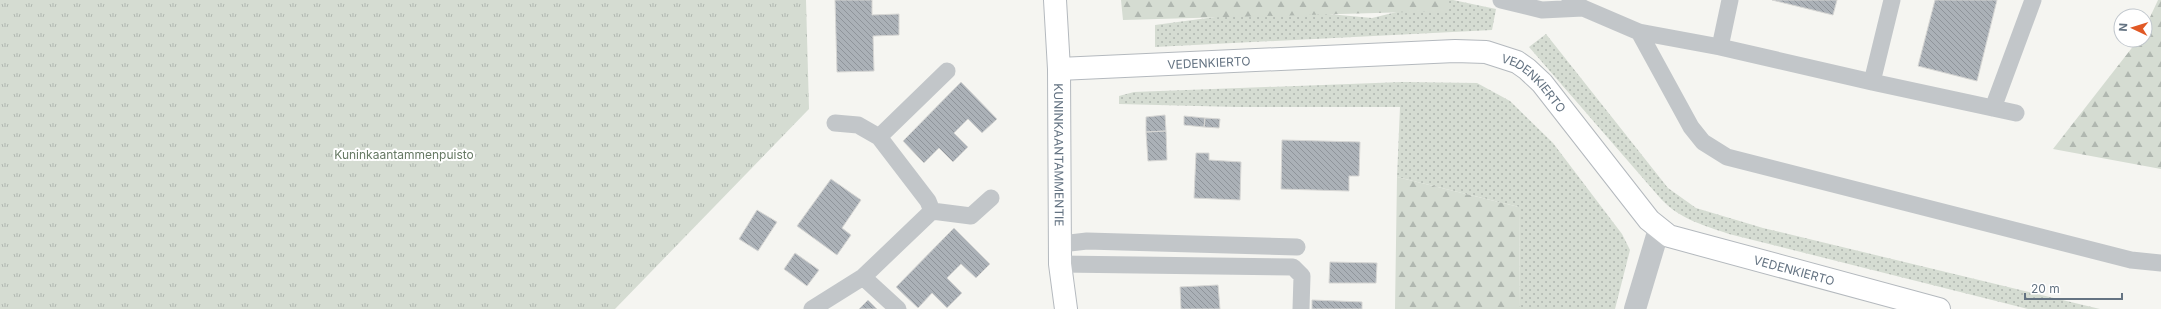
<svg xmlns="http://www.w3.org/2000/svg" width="2161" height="309" viewBox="0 0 2161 309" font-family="Inter,sans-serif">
  <defs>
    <pattern id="grass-dots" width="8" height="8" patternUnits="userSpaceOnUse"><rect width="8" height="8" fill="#d5dcd2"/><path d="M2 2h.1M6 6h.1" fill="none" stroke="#b0b7b0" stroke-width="1.8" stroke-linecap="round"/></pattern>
    <pattern id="forest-firs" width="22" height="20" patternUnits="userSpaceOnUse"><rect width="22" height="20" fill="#d5dcd2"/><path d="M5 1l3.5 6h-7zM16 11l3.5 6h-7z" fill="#b0b7b0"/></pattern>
    <pattern id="park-tufts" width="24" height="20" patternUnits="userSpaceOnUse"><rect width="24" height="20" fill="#d5dcd2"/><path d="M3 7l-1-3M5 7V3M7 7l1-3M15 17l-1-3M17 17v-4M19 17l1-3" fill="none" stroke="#b0b7b0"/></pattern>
    <pattern id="building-back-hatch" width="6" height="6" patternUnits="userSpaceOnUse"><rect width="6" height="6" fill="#abb1b7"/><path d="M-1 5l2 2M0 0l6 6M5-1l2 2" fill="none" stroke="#8f949a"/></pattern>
  </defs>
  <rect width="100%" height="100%" fill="#f5f5f1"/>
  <path fill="url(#grass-dots)" d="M1421,0H1453L1496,9L1492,30L1155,47V25L1275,9L1372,18L1409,9Z
    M1546,34L1668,188L1696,208L1763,228L2100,309H2028L1729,234C1703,225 1680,219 1661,199L1529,47Z
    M1402,82L1477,83L1510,101L1553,143L1622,234L1630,250L1615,309H1520L1519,207L1397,177L1400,107H1237L1119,104V96L1134,92Z"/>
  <path fill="url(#forest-firs)" d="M1121,0H1449L1446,11L1123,20Z
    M2158,0H2161V169L2053,149L2138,40H2145V28Z
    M1397,177L1519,207L1520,309H1395Z"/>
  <path fill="url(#park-tufts)" d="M0,0H806L809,109L615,309H0Z"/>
  <path fill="url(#building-back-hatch)" stroke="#d6d6d4" d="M835,0H872V15L899,14V35L873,36L874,71L837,72Z
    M1772,0H1837L1833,15Z
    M1935,0H1997L1977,81L1918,66Z
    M961,82L997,119L982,133L968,119L954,133L968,147L953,162L939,148L924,163L903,141Z
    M1165,115L1166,131L1146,132V117Z
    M1184,116L1205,118L1204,127L1184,125Z
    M1205,118L1220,119L1219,128L1204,127Z
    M1166,131L1167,160L1148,161L1146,132Z
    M1282,140L1360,142L1359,176H1349V191L1281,189Z
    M1196,153H1209V160L1241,162L1240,200L1194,198Z
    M831,179L861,200L842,228L851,235L837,255L797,226Z
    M757,210L777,222L758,251L739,239Z
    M954,228L990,264L976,278L961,264L947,278L962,293L947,308L932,293L918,308L896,287Z
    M795,253L819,270L807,286L784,269Z
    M1330,262L1377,263L1376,283H1329Z
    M1218,285L1220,309H1181L1180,287Z
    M868,300L877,309H859Z
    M1312,300L1362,302V309H1312Z"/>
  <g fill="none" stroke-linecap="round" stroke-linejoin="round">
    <g stroke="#b4b9be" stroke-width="24">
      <g id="secondary">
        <path id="s1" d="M1055,0L1059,69L1060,264L1066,309"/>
        <path id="s2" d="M1059,69L1455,51L1486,52L1517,62L1527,69L1542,83L1649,220L1669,236L1939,309"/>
      </g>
    </g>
    <path stroke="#c2c6c9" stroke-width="17" d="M1501,0L1542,10L1583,8
      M1570,0L1583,8L1639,32L1720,47L1872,82L2016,113
      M1639,32L1691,127L1703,142L1727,157L2131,260L2161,263
      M1720,47L1730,0
      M1872,82L1892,0
      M1993,108L2033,0
      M835,123L858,125L879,137L928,201L932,211L863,277L898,309
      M879,137L947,71
      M932,211L971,216L991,198
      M1061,244L1087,241L1297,247
      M1060,264L1293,267L1302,276L1301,309
      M812,309L863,277"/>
    <path stroke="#c2c6c9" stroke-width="22" d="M1635,309L1659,229"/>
    <use href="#secondary" stroke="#fff" stroke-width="22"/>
  </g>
  <g text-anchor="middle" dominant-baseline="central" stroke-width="4" stroke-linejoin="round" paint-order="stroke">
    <g font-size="12" fill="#647382" stroke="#fff">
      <text stroke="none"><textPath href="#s2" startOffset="150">VEDENKIERTO</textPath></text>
      <text stroke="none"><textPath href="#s2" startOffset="486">VEDENKIERTO</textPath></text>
      <text stroke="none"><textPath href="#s1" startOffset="155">KUNINKAANTAMMENTIE</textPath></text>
      <text stroke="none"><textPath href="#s2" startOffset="822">VEDENKIERTO</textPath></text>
    </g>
    <g font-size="12" fill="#667963" stroke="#fff">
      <text x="404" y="154">Kuninkaantammenpuisto</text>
    </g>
  </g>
  <g transform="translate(2133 28) rotate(274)"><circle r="19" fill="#ffffff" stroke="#c1c7cd"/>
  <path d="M0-3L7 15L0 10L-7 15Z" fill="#e15925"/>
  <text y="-6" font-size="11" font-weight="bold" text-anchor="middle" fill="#647382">N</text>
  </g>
  <path d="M2025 293v6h97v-6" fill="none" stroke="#647382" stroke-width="2"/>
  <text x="2031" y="293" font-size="12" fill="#647382" stroke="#ffffff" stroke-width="3" paint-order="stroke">20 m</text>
</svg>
